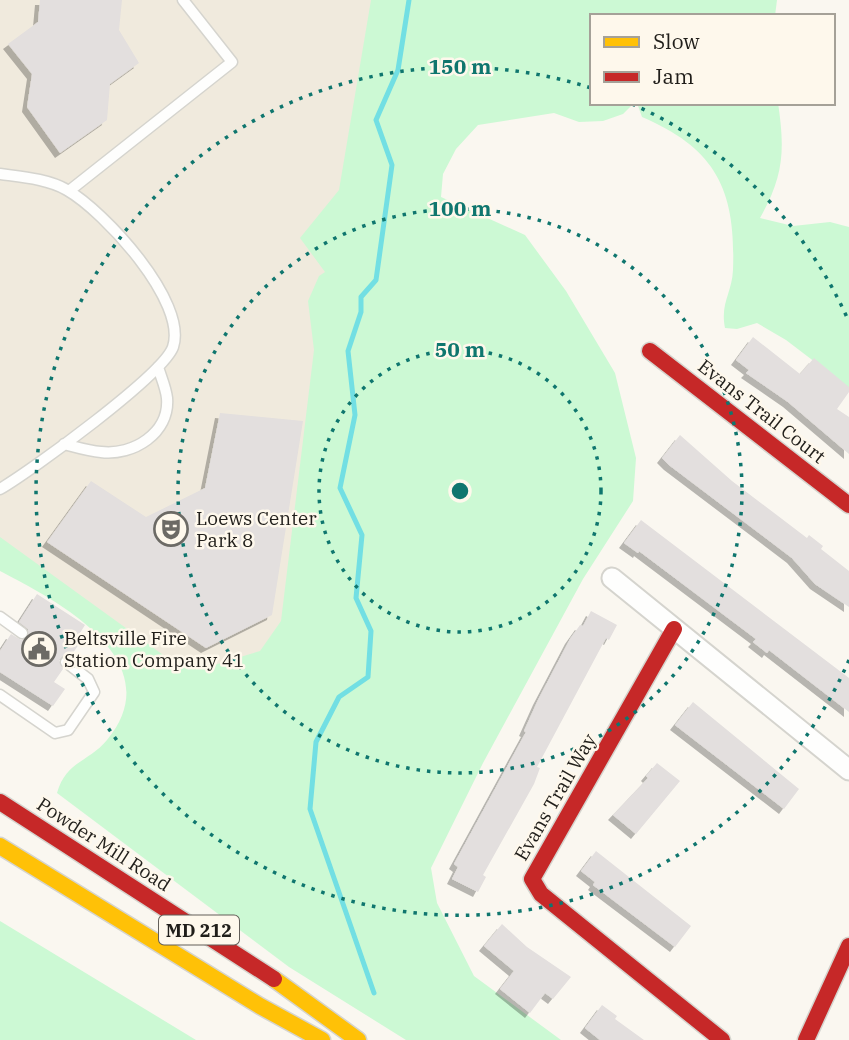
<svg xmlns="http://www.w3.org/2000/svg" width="849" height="1040" viewBox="0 0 849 1040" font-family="'IBM Plex Serif',serif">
  <defs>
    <filter id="shadow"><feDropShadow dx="-5" dy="5" stdDeviation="0" flood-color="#0004"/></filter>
  </defs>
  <rect width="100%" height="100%" fill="#faf7f0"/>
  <path fill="#f0eadd" d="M0,0H422L398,737L187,700L42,585L0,564Z"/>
  <path fill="#ccf9d4" d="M371,0H777L775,16H592V103H634L623,114L603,121L579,122L554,113L478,125L456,149L443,174L441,197L525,235L566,291L615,373L636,458L633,501L583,579L483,763L431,868L437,903L474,976L561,1040H406L289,967L57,793C66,761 89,762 107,740C172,661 58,601 0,571V537L166,657L201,669L260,651L281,621L314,350L308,301L319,276L325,272L300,238L339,190Z
    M637,103H778C785,150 784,176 760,218L793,226L830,222L849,227V388L786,340L757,323L737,329L725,328C720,303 732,293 733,270C736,191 717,149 642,117Z
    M0,921L196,1040H0Z"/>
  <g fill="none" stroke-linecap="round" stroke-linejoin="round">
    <path stroke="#72dfe3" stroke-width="5" d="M374,993L310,809L316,742L339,697L368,677L371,631L356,598L362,535L340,488L355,415L348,351L361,312V297L376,280L392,165L376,120L398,70L409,0"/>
  </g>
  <path fill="#e3dfde" filter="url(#shadow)" d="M40,0H122L119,30L139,63L110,84L107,120L60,153L27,107L32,74L8,44L38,22Z
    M753,337L800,374L814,358L849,387V392L837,409L849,417V454L788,402L746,373L749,370L736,360Z
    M220,413L303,421L272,615L206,648L47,542L91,481L146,517L205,488Z
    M680,435L732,481L807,538L809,535L823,546L821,549L849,571V607L815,584L792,558L669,465L662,458Z
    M641,520L849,678V712L769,650L767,653L753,642L756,639L639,551L638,553L624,543Z
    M37,594L85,625L80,633L85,635L71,656L64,655L59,660L63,669L54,682L65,689L53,706L0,672V651L11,634L21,640L28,637V629L19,622Z
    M591,611L617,625L609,640L606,638L537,767L540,768L534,784L483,875L486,877L478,892L452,879L458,867L454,864L526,732L524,731L538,700L570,639L580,625L583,626Z
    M693,702L799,789L784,809L675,725Z
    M657,763L680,781L636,834L613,815L648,778L646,776Z
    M596,851L691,926L675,947L593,885L595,882L581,871Z
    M502,924L527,947L571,977L553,999L545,993L530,1013L500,989L514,971L484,946Z
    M602,1005L617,1016L615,1019L644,1040H600L585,1028Z"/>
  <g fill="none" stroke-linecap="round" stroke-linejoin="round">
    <g stroke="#d5d4ce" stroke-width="13">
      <path id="lane" d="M0,174C22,177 48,179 67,190C104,211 188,302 173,347C163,375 31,471 0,489
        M69,191L232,62L183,0
        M64,444C76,447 88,451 101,452C133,456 170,433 167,398C166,388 161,377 158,367
        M0,617L22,633
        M0,695L55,733L68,730L94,692L88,679L66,662"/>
    </g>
    <g stroke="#d5d4ce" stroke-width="23">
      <path id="street" d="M612,578L849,770"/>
    </g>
    <g stroke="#d5d4ce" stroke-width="19">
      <path id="slow" d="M0,846L260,1006L322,1040
        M274,979L358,1040"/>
    </g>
    <g stroke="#d5d4ce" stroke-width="19">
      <path id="jam" d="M650,351L849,505
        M674,629L532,879L541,894L722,1040
        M0,802L274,979
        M806,1040L849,946"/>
    </g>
    <use href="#lane" stroke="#fefefd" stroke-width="10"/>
    <use href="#street" stroke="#fefefd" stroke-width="19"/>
    <use href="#slow" stroke="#ffc107" stroke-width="16"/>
    <use href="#jam" stroke="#c62828" stroke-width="16"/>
  </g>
  <g fill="none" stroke="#0f766e" stroke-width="3.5" stroke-dasharray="3.5 7">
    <circle cx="460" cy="491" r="141"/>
    <circle cx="460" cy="491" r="282"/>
    <path d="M849 660A424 424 0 1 1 591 88M632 104A424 424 0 0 1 849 322"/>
  </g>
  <defs>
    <g id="theatre-ring" transform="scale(1.75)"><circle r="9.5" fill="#fef8ec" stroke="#6c6a65" stroke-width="1.5"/><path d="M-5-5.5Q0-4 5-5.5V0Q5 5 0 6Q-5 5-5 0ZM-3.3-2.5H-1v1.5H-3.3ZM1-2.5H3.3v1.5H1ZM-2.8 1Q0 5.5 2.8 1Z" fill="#6c6a65"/></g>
    <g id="civic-ring" transform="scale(1.75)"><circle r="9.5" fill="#fef8ec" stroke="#6c6a65" stroke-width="1.5"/><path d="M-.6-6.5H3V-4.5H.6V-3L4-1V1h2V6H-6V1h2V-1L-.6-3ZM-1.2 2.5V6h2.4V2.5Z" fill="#6c6a65"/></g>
  </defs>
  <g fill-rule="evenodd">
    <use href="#theatre-ring" x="171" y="529"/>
    <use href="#civic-ring" x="39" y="649"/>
  </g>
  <g text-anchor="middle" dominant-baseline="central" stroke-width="5" stroke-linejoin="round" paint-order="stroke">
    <rect fill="#fef8ec" stroke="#635f59" stroke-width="2" x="159" y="915.5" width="80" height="29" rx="5"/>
    <g font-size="18" font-weight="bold" fill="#201e1a">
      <text x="199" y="930">MD 212</text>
    </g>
    <g font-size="19" fill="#201e1a" stroke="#fef8ec">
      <text transform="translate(762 411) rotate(38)">Evans Trail Court</text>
      <text transform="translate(555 797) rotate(-60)">Evans Trail Way</text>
      <text transform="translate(104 844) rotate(33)">Powder Mill Road</text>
    </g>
    <g font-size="19" fill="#201e1a" stroke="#fef8ec" text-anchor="start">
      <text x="196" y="518">Loews Center<tspan x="196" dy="22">Park 8</tspan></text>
      <text x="64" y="638">Beltsville Fire<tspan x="64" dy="22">Station Company 41</tspan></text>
    </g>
  </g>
  <circle cx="460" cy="491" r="10" fill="#0f766e" stroke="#fef8ec" stroke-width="3.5"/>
  <g font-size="21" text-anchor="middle" font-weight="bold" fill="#0f766e" stroke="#fef8ec" stroke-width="5" stroke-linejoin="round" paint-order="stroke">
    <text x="460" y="74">150 m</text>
    <text x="460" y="216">100 m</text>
    <text x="460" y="357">50 m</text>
  </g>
  <rect x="590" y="14" width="245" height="91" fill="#fef8ec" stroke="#a5a198" stroke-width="2"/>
  <rect x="604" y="37" width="35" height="10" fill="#ffc107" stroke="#a5a198" stroke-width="2"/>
  <text x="653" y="49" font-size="21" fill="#201e1a">Slow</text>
  <rect x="604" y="72" width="35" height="10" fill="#c62828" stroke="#a5a198" stroke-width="2"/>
  <text x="653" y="84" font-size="21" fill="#201e1a">Jam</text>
</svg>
